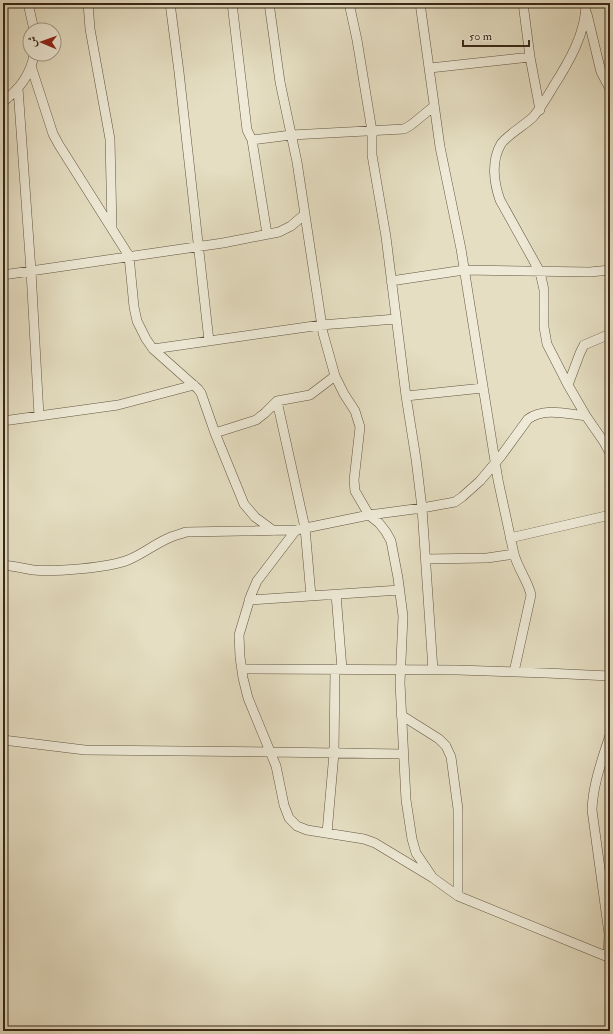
<svg xmlns="http://www.w3.org/2000/svg" width="613" height="1034" viewBox="0 0 613 1034" font-family="'IM FELL Double Pica',Amiri,serif">
  <rect width="100%" height="100%" fill="#e5dec2"/>
  <filter id="stains"><feTurbulence type="fractalNoise" baseFrequency=".005" numOctaves="4"/><feColorMatrix values="0 0 0 0 .2 0 0 0 0 .09 0 0 0 0 .02 0 0 0 .5 -.17"/></filter>
  <radialGradient id="worn" r=".72"><stop offset=".6" stop-color="#630" stop-opacity="0"/><stop offset="1" stop-color="#630" stop-opacity=".3"/></radialGradient>
  <g fill="none" stroke-linecap="round" stroke-linejoin="round">
    <g stroke="#635541" stroke-width="10">
      <path id="minor" d="M28,3L34,30
        M88,3L90,29L110,139L112,228
        M170,3L179,72L209,341
        M232,3L247,130L252,140L267,234
        M269,3L280,82L297,162L323,333L335,376L344,394L355,411L360,427L354,480L355,491L369,515L379,523L386,532L391,541L398,578L403,616L400,683L406,800L412,839L416,853L433,878
        M349,3L357,40L372,131V155L386,237L406,396L416,459L422,508L433,670
        M420,3L440,147L461,249L498,480L514,554C518,569 528,581 531,595L514,672
        M523,3L530,57L540,110
        M586,3C586,33 569,62 553,87C547,97 541,108 533,117C525,125 506,136 501,144C491,161 494,183 500,200L540,272L544,290V327L547,344L568,385L586,416L604,442L610,453
        M587,14L601,72L610,89
        M31,66L53,134L59,145L129,256L134,307L137,321L146,339L153,349L198,389L201,393L215,433L244,504L255,517L274,531
        M430,68L530,57
        M18,88L31,271L39,416
        M3,102C19,89 31,75 34,54
        M252,140L291,135L404,129L411,125L433,107
        M3,275L223,243L279,232L291,226L305,214
        M391,281L464,270L590,272L610,270
        M153,349L321,325L396,319
        M568,385L580,353L584,345L610,334
        M406,396L483,388
        M277,401L305,528L311,596
        M3,421L118,405L194,385
        M215,433L256,420L265,413L277,401L310,395L335,376
        M296,530L257,581L251,595L239,635L240,657L243,678L248,698L276,766L284,805L289,818L297,826L307,830L364,839L375,843L433,878L458,896L608,957L609,934L592,810C593,784 602,760 610,735
        M510,538L610,515
        M426,559L487,558L514,554
        M3,565C13,566 23,568 33,570C55,572 108,568 128,560C143,554 156,543 171,537C176,535 181,534 186,532L296,530L369,515L422,508L455,502L462,497L480,481L501,456L528,419C544,407 567,414 586,416
        M336,594L342,669
        M249,600L400,590
        M242,669L457,670L546,673L610,676
        M401,715L439,739L446,746L451,757L458,809V896
        M3,740L85,750L271,752L403,754
        M327,833L334,753L335,669"/>
    </g>
    <use href="#minor" stroke="#eeead7" stroke-width="9"/>
  </g>
  <rect width="613" height="1034" fill="none" stroke="#e5dec2" stroke-width="16"/>
  <rect x="4" y="4" width="605" height="1026" fill="none" stroke="#382716" stroke-width="2"/>
  <rect x="8" y="8" width="597" height="1018" fill="none" stroke="#382716"/>
  <g transform="translate(42 42) rotate(272)"><circle r="19" fill="#eeead7" stroke="#a59c8a"/>
  <path d="M0-3L7 15L0 10L-7 15Z" fill="#8f2418"/>
  <text y="-6" font-size="11" font-weight="bold" text-anchor="middle" fill="#382716">ش</text>
  </g>
  <path d="M463 40v6h66v-6" fill="none" stroke="#382716" stroke-width="2"/>
  <text x="469" y="40" font-size="12" fill="#382716" stroke="#eeead7" stroke-width="3" paint-order="stroke">50 m</text>
  <rect width="100%" height="100%" filter="url(#stains)"/>
  <rect width="100%" height="100%" fill="url(#worn)"/>
</svg>
